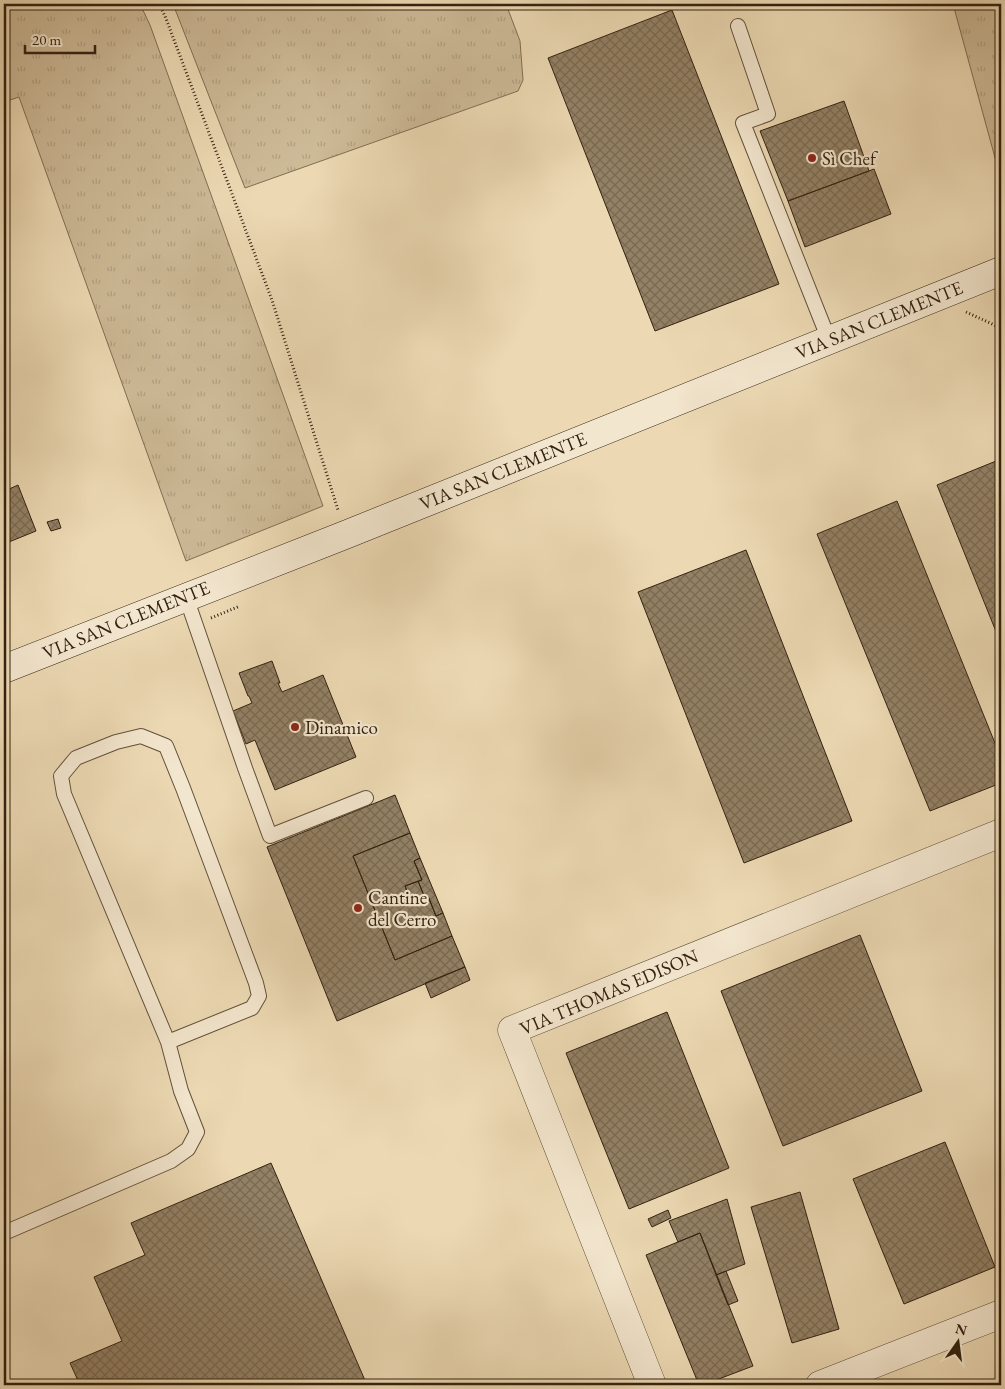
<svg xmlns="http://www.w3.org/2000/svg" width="1005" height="1389" viewBox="0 0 1005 1389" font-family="'EB Garamond',serif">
  <defs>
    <pattern id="grass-tufts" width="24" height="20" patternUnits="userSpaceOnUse" patternTransform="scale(1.25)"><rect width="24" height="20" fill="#cdba97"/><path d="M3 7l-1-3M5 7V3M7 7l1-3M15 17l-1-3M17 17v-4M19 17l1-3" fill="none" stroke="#b0a081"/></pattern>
    <pattern id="building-cross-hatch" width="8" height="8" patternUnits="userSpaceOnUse" patternTransform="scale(1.25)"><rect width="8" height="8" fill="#938165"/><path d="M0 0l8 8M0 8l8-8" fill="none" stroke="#796952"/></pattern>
  </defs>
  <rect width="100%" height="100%" fill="#ecd9b3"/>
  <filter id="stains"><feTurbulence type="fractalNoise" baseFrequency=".004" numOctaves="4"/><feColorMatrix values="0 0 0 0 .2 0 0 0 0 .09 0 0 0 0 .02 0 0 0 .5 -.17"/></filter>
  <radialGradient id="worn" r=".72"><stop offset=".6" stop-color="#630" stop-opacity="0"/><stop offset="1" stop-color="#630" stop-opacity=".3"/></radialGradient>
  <path fill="url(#grass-tufts)" stroke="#806e54" d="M4,4H140L150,25L323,506L186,561L19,97L4,102Z
    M173,4H506L520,41L523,80L518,91L245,188Z
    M953,4H1001V198L997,165Z"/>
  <path fill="url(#building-cross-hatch)" stroke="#321" d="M672,10L779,284L655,331L548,58Z
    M844,101L869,171L788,201L760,131Z
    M874,169L891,214L805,247L788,201Z
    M1001,459V644L937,485Z
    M4,482L7,490L18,485L36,531L4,544Z
    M897,501L1001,758V783L930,811L817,534Z
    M58,519L61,528L51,531L47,522Z
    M746,550L852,821L744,863L638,592Z
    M272,661L280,683H278L282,692L323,675L356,757L275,790L255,740L246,744L233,711L252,703L249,696H248L239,673Z
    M395,795L410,833L353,856L395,960L452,936L465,967L337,1021L267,847Z
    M410,833L420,858L414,861L422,880L405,886L411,903L428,896L436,916L443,913L452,936L395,960L353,856Z
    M420,858L443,913L436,916L428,896L425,898L418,881L422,880L414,861Z
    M418,881L425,898L411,903L405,886Z
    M860,935L922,1091L783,1146L721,991Z
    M465,967L470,980L431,998L425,983Z
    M667,1012L729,1168L629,1209L566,1053Z
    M945,1142L995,1267L904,1304L853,1179Z
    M271,1163L367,1385H80L70,1363L122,1341L94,1277L145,1255L131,1223Z
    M800,1192L839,1329L792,1343L751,1207Z
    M727,1199L745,1264L716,1275L700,1233L678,1242L669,1221Z
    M668,1210L671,1218L652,1227L648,1219Z
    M700,1233L753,1366L703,1385H699L646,1255Z
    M726,1271L738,1301L728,1305L716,1275Z"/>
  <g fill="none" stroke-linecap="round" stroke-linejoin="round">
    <g stroke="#61503a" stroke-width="16">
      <path id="service" d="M738,26L768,114L743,123L829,340
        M186,597L245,768L270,836L366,798
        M4,1233L171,1161L188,1149L197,1132L181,1091L168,1042L64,794L61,776L76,758L116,742L141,736L166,746L183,788L256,983L259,996L252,1008L168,1042"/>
    </g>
    <g stroke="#61503a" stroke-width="29">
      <path id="minor" d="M652,1385L512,1030L1001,833
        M820,1385L1001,1314"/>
    </g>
    <g stroke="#321" stroke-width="29">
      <path id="secondary" d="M4,669L345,535L1001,271"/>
    </g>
    <path stroke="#321" stroke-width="3" stroke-dasharray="1 2.5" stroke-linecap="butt" d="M159,4L165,16L272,300L338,510
      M966,312L1001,328
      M211,618L240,606"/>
    <use href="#service" stroke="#f3e6ce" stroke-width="14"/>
    <use href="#minor" stroke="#f3e6ce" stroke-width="28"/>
    <use href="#secondary" stroke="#f3e6ce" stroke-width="28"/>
  </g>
  <g fill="#8f2418" stroke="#f3e6ce" stroke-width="2">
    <circle cx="812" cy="158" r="5"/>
    <circle cx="295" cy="727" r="5"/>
    <circle cx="358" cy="908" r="5"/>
  </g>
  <g text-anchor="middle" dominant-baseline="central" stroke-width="4.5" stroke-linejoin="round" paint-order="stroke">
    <g font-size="19" fill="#321" stroke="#f3e6ce" text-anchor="start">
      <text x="822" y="158">Sì Chef</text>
      <text x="305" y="727">Dinamico</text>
      <text x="368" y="897">Cantine<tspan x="368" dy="22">del Cerro</tspan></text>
    </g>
    <g font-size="19" fill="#321" stroke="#f3e6ce">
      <text transform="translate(879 320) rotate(-22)">VIA SAN CLEMENTE</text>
      <text transform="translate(503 471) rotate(-22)">VIA SAN CLEMENTE</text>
      <text transform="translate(126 620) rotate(-22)">VIA SAN CLEMENTE</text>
      <text transform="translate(609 992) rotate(-23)">VIA THOMAS EDISON</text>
    </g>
  </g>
  <rect width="1005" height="1389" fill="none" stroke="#ecd9b3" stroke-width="20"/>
  <rect x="5" y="5" width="995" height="1379" fill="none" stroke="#321" stroke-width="2.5"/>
  <rect x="10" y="10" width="985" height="1369" fill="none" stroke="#321"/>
  <g transform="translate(958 1342) rotate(14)" stroke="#f3e6ce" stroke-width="4" paint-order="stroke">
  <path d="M0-4L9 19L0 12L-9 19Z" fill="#332211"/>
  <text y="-8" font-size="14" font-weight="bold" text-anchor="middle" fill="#332211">N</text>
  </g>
  <path d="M25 45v8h70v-8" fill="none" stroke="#332211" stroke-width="2.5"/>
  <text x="32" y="45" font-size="15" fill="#332211" stroke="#f3e6ce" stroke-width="4" paint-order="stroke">20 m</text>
  <rect width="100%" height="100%" filter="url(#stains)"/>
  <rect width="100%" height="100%" fill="url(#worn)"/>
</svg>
